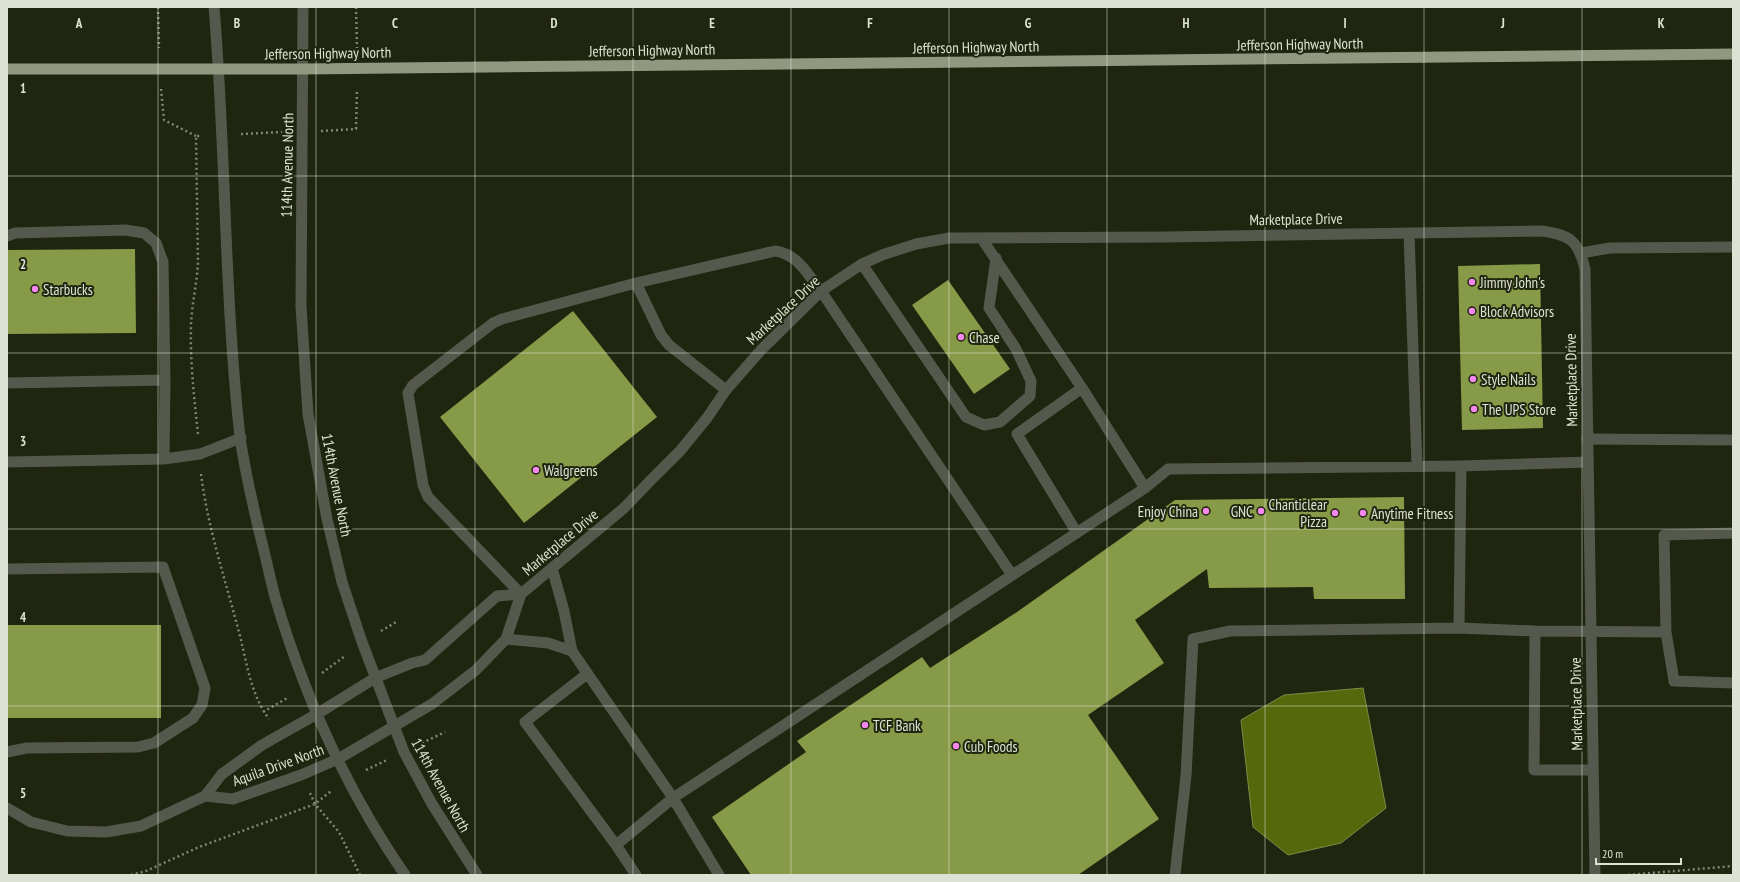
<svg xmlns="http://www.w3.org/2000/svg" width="1740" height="882" viewBox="0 0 1740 882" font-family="'PT Sans Narrow',sans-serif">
  <rect width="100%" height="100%" fill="#1f250e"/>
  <path fill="#56670c" stroke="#7f8c48" d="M1363,688L1386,808L1341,843L1288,855L1253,827L1241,720L1284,695Z"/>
  <path fill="#879a48" d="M135,249L136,333L7,334V250Z
    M1540,264L1543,428L1462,430L1458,266Z
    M948,280L1010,369L974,394L912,305Z
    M573,311L657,417L524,523L440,417Z
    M1404,497L1405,599H1314L1313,587L1209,588L1207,569L1135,620L1164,663L1088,715L1159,819L1078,875H751L712,817L806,752L797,741L922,657L930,668L1017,612L1175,500Z
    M7,625H161V718H7Z"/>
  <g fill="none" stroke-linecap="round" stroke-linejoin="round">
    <path stroke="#818674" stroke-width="2.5" stroke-dasharray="2 3" stroke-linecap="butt" d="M158,7L159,48
      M356,7L357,48
      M161,89L164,120L196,136
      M321,131L356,129L357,89
      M241,134L282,132
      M198,434C194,397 190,361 191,324C192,303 197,283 198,263L196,136H202
      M201,474C208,529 226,582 240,636C247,664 251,695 269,719
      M381,631L398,621
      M322,673L345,656
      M263,712L289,697
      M422,743L445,732
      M366,770L387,760
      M310,793L315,804L339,832L360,875
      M131,875L146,871L199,847L315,804L331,791
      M1628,875L1733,866"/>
    <path stroke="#55584d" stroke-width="11" d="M1409,233L1417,466
      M7,236L15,233L125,230L144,233L156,243L163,262L165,380
      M982,239L1082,388L1145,488
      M1581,253L1610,248L1733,247
      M862,264L966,417L984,425L1000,422L1030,396L1031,381L1016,349L989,308L996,258
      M636,283L661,335L669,345L726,390
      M7,383L165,380L164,459
      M1587,439L1733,440
      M7,462L164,459L200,454L241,438
      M1077,533L1017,434L1082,388
      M1733,533L1664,535L1666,632L1674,681L1733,683
      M7,569L163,567L205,688L202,705L193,718L154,743L138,747L27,748L7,752
      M521,594L428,497L423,485L408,393L413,385L493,323L502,319L636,283L775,251C798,254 807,274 821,291L1012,575
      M1459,628L1461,466
      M1535,631L1534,770H1592
      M506,639L548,643L572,651L564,611L552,568
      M572,651L673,798L719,875
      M587,674L525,722L616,845L673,798L1145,488L1168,469L1461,466L1588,462
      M616,845L636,875
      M1175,875L1186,776L1193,639L1230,631L1459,628L1535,631L1666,632"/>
    <path stroke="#55584d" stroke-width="11" d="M205,796L233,799L301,775L338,759L432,704L476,670L506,639L521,594L624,508L650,481L680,451L707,418L726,390L761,350L821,291L862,264L882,255L916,244L949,238L1167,237L1542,231C1570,235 1578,240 1585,269L1595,875
      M7,808L31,822L67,831L106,832L141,826L205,796L222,774L262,745L317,714L375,678L412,663L425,660L497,596L521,594"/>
    <path stroke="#55584d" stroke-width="11" d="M214,7C226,150 224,294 240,437C245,472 253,506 261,539C266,558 270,578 275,597C304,695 347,791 405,875
      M303,7L301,306L308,414L327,519L342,582L362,642L404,752L432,804L477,875"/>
    <path stroke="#919880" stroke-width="11" d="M7,69H303L1733,54"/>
  </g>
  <path fill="none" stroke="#dee2d4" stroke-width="1" stroke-opacity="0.55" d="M158,7V875M316,7V875M475,7V875M633,7V875M791,7V875M949,7V875M1107,7V875M1265,7V875M1424,7V875M1582,7V875M7,176H1733M7,353H1733M7,529H1733M7,706H1733"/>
  <g fill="#f688ed" stroke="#1f250e" stroke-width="1.5">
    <circle cx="1472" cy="282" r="4"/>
    <circle cx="35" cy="289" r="4"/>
    <circle cx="1472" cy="311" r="4"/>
    <circle cx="961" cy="337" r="4"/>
    <circle cx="1473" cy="379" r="4"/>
    <circle cx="1474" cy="409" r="4"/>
    <circle cx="536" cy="470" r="4"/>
    <circle cx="1206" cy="511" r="4"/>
    <circle cx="1261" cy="511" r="4"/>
    <circle cx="1335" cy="513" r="4"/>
    <circle cx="1363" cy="513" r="4"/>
    <circle cx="865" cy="725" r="4"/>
    <circle cx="956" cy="746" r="4"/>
  </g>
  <g text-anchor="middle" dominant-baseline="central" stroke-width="4" stroke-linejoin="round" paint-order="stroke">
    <g font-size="15" fill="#dee2d4" stroke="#1f250e">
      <text transform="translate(1300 44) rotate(-1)">Jefferson Highway North</text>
      <text transform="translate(976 47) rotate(-1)">Jefferson Highway North</text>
      <text transform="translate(652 50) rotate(-1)">Jefferson Highway North</text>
      <text transform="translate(328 53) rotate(-1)">Jefferson Highway North</text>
      <text transform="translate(287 165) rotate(-89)">114th Avenue North</text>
      <text transform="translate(1296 219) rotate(-1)">Marketplace Drive</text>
      <text transform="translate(783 310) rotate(-43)">Marketplace Drive</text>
      <text transform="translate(1571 380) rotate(-91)">Marketplace Drive</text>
      <text transform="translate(337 485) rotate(79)">114th Avenue North</text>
      <text transform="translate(560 542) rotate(-40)">Marketplace Drive</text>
      <text transform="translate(1576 704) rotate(-91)">Marketplace Drive</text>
      <text transform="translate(278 765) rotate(-20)">Aquila Drive North</text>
      <text transform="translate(441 785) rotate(61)">114th Avenue North</text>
    </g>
    <g font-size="15" fill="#dee2d4" stroke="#1f250e" text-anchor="start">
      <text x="1480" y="282">Jimmy John's</text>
      <text x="43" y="289">Starbucks</text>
      <text x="1480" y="311">Block Advisors</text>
      <text x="969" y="337">Chase</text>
      <text x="1481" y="379">Style Nails</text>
      <text x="1482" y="409">The UPS Store</text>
      <text x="544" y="470">Walgreens</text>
      <text x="1327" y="504" text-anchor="end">Chanticlear<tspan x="1327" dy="17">Pizza</tspan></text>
      <text x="1198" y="511" text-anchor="end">Enjoy China</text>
      <text x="1253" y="511" text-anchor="end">GNC</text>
      <text x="1371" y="513">Anytime Fitness</text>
      <text x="873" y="725">TCF Bank</text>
      <text x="964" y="746">Cub Foods</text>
    </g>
  </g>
  <g font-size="13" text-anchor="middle" font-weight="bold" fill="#dee2d4" stroke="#1f250e" stroke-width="4" stroke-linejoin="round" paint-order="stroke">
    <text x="79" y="28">A</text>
    <text x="237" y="28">B</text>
    <text x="395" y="28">C</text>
    <text x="554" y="28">D</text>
    <text x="712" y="28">E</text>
    <text x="870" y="28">F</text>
    <text x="1028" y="28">G</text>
    <text x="1186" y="28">H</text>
    <text x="1345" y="28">I</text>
    <text x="1503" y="28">J</text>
    <text x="1661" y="28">K</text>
    <text x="23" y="93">1</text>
    <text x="23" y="269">2</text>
    <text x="23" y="446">3</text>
    <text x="23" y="622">4</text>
    <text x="23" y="798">5</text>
  </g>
  <rect width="1740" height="882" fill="none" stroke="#dee2d4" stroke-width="16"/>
  <path d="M1596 858v6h85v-6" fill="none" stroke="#dee2d4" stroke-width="2"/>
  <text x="1602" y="858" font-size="12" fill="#dee2d4" stroke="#1f250e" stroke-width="3" paint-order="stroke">20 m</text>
</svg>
